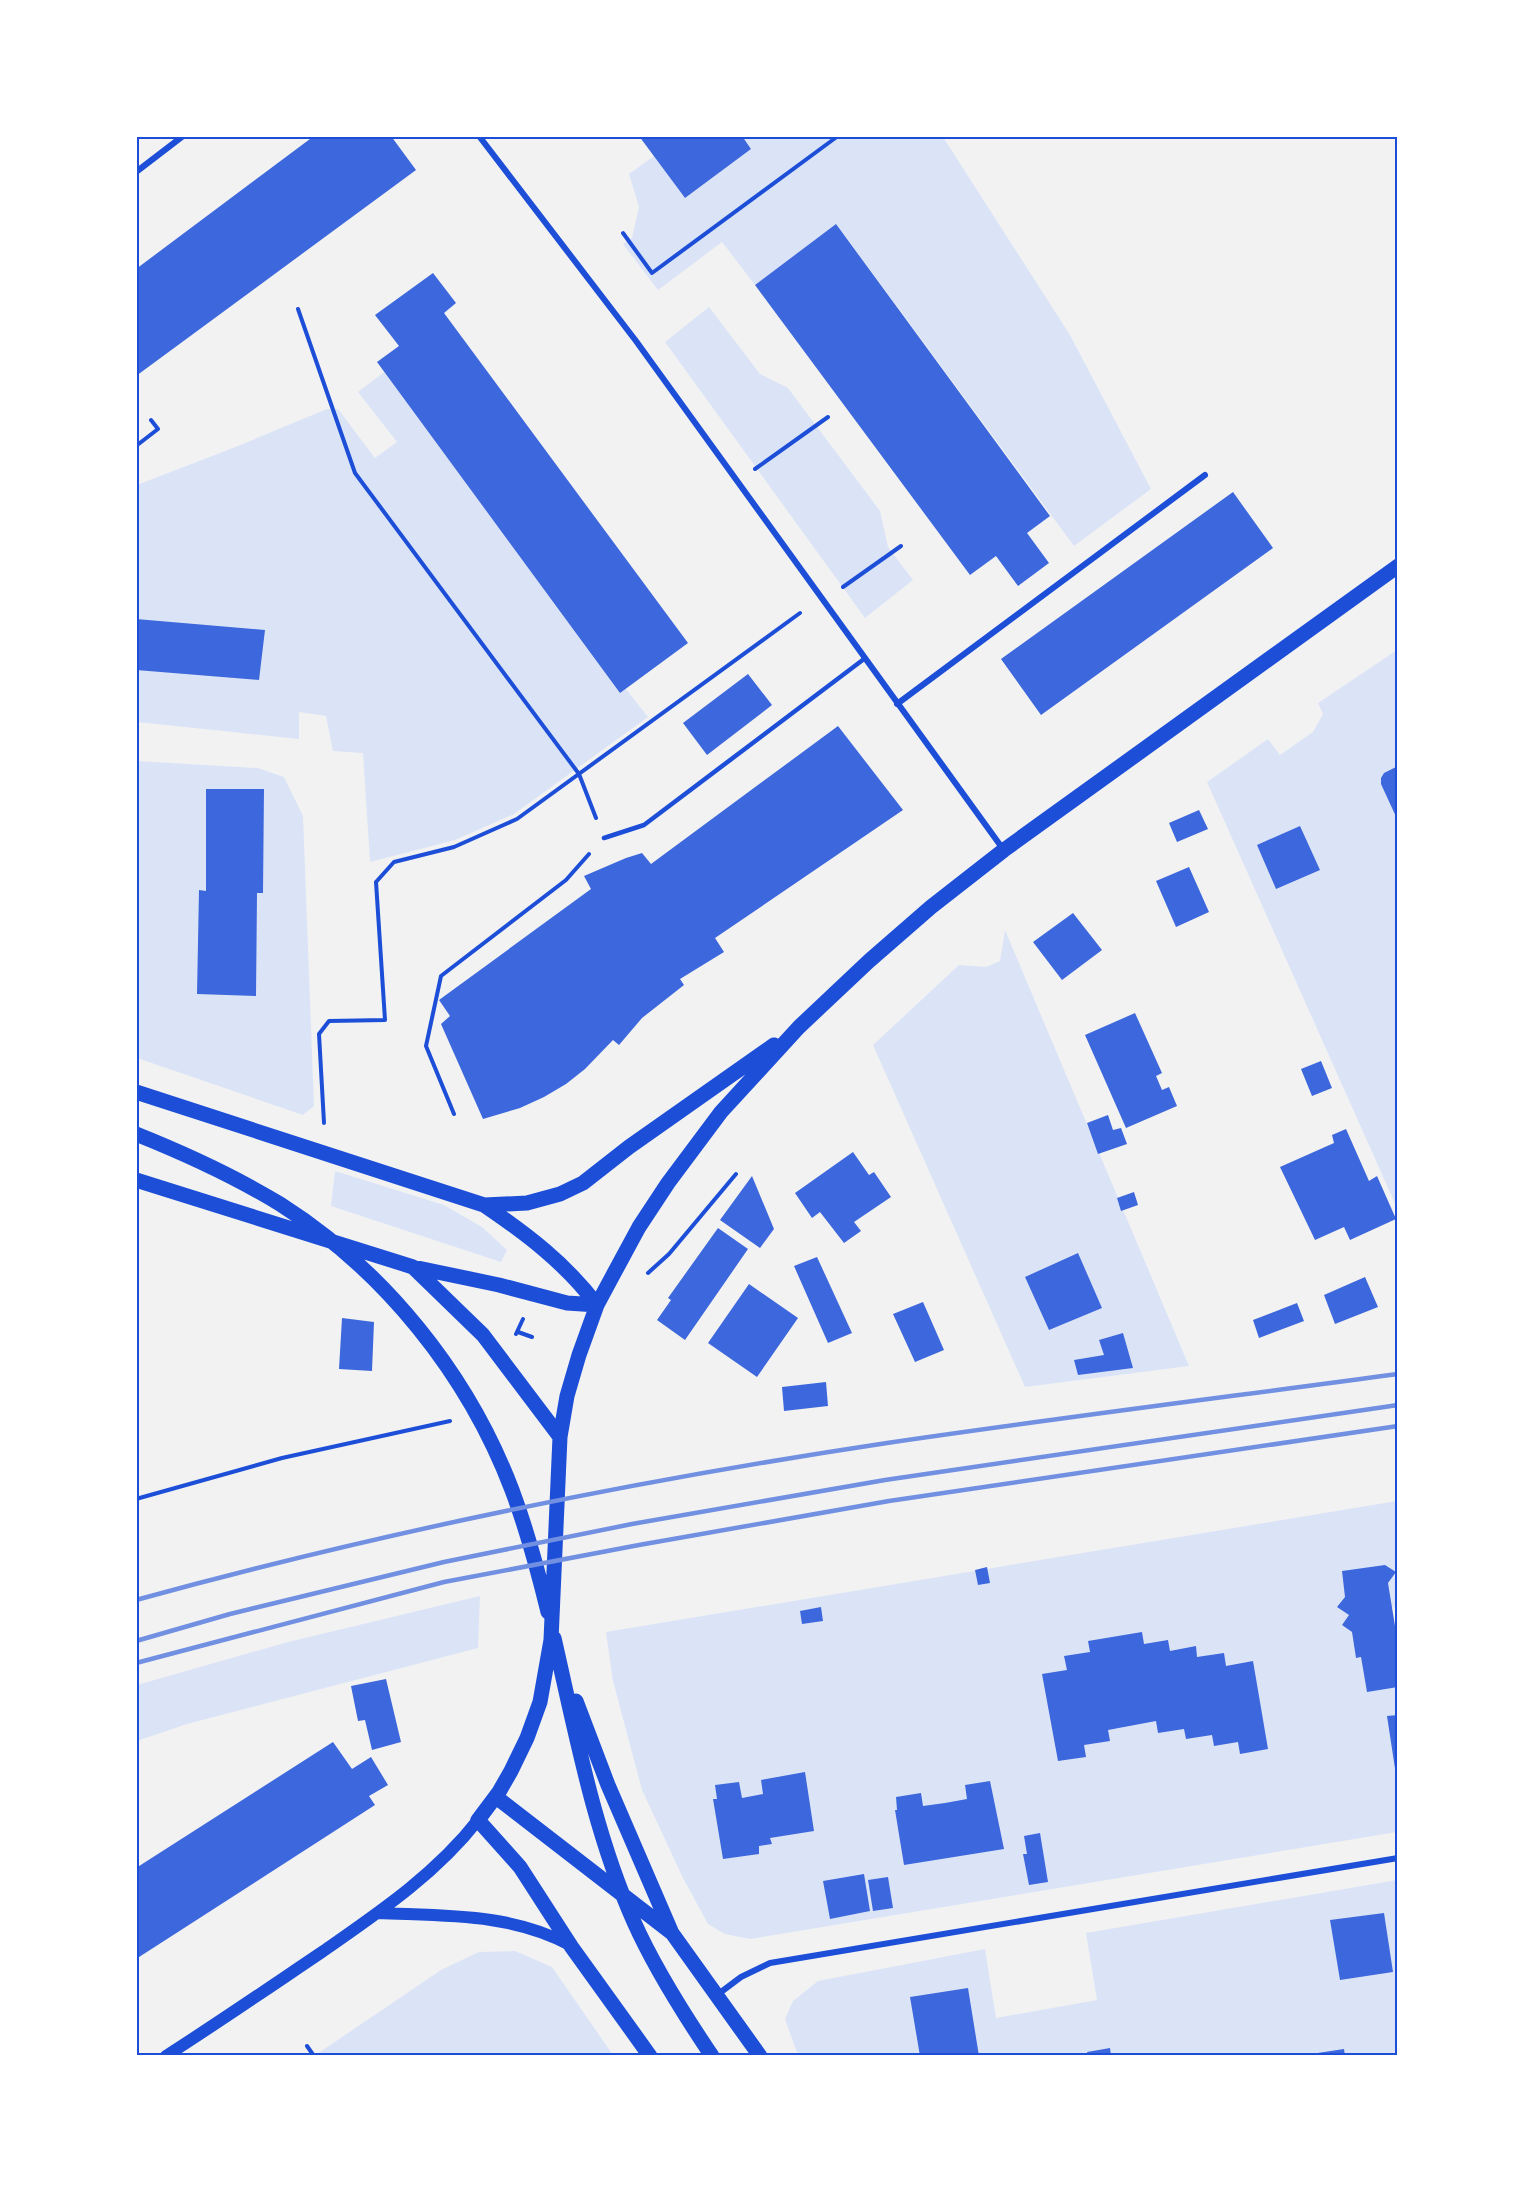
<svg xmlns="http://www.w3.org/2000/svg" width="1534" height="2192" viewBox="0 0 1534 2192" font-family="'Space Grotesk',sans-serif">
  <rect width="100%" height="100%" fill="#f2f2f2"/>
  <path fill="#dbe4f7" d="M742,137H943L1070,335L1151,489L1074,546L836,224L755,285L722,242L658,290L623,244L632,238L639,207L629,174L654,156L685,198L751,149Z
    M709,307L760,374L788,388L880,511L888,547L913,580L865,618L665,342Z
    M384,372L510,542L648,717L514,814L455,840L370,862L363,753L333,751L326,716L299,712V739L137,722V485L238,446L327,409H338L375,458L397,442L358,392Z
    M1397,650V1208L1207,782L1268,739L1280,755L1313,732L1323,714L1318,703Z
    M137,761L258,768L284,777L303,816L314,1106L303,1115L137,1058Z
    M1005,930L1189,1366L1025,1387L873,1045L959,965L986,967L1000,961Z
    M335,1171L444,1205L482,1227L507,1250L501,1262L331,1206Z
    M1397,1501V1607L1349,1615L1342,1625L1352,1632L1356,1658L1361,1657L1367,1691L1397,1687V1832L750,1939L725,1934L708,1924L683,1878L642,1790L613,1681L606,1632Z
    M480,1596L478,1648L187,1724L137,1741V1685L288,1642Z
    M1397,1880V2055H800L796,2050L785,2019L793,2001L818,1981L985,1949L996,2018L1097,2000L1086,1933Z
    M515,1951L552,1967L613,2055L314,2056L441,1970L479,1952Z"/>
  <path fill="#3d67dc" d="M314,136H391L416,170L136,376V269Z
    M639,136H742L751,149L685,198Z
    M836,224L1050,516L1027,533L1049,563L1018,586L996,556L970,575L755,285Z
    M433,273L456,303L444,313L688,643L620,693L377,362L399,346L375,315Z
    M1233,492L1273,548L1041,715L1001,659Z
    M136,619L265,630L259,680L136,670Z
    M748,674L772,705L707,755L683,723Z
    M838,726L903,810L715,938L724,952L680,979L684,985L642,1018L619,1045L613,1040L585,1069L566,1084L544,1097L520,1108L483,1119L441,1024L450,1016L439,1000L591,889L584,876L626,858L642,853L651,864Z
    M1398,766V821L1381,784V778L1384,773Z
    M206,789H264L263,893H257L256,996L197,994L199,890L206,891Z
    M1199,810L1208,829L1177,842L1169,823Z
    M1300,826L1320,870L1276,889L1257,845Z
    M1189,867L1209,912L1176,927L1156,881Z
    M1073,913L1102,950L1062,980L1033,942Z
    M1135,1013L1162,1073L1156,1076L1162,1090L1169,1087L1177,1106L1126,1128L1085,1035Z
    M1321,1061L1332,1088L1312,1096L1301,1069Z
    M1108,1115L1113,1130L1121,1128L1127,1144L1098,1154L1087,1123Z
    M1346,1129L1369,1181L1377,1176L1396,1219L1350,1240L1344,1227L1315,1240L1280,1167L1334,1143L1332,1135Z
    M853,1152L869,1175L874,1172L891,1197L854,1222L861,1231L844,1243L820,1212L812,1218L795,1193Z
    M752,1176L774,1229L760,1248L720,1220Z
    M1134,1192L1138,1205L1121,1211L1117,1198Z
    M718,1228L748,1249L685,1340L657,1320L671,1300L668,1298Z
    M1078,1253L1102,1308L1049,1330L1025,1277Z
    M817,1257L852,1333L828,1343L794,1266Z
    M1365,1277L1378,1307L1335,1324L1324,1295Z
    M749,1284L798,1318L757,1377L708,1343Z
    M923,1302L944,1350L915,1362L893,1314Z
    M1297,1303L1304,1321L1259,1338L1253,1320Z
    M342,1318L374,1322L372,1371L339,1369Z
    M1123,1333L1133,1368L1078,1375L1074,1360L1104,1355L1099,1340Z
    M826,1382L828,1406L784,1411L782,1387Z
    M1385,1565L1396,1572L1388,1583L1396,1632L1398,1633V1687L1367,1692L1361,1657L1356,1658L1352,1632L1342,1625L1349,1615L1337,1607L1345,1597L1342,1571Z
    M987,1567L990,1583L978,1585L975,1570Z
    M821,1607L823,1621L802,1624L800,1611Z
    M1142,1632L1144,1644L1168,1640L1170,1651L1196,1646L1197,1657L1224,1653L1226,1666L1253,1661L1268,1749L1240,1754L1238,1742L1214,1746L1212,1735L1186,1739L1184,1729L1158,1733L1156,1721L1108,1730L1110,1741L1084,1745L1086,1757L1058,1761L1042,1674L1067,1670L1064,1656L1090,1652L1088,1641Z
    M386,1679L401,1742L372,1750L365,1720L358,1721L351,1686Z
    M1398,1715V1775H1396L1387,1716Z
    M333,1742L352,1769L371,1757L388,1785L369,1796L375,1805L136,1959V1868Z
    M805,1772L814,1831L770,1838L772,1844L759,1846V1854L723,1859L713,1799H717L715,1785L739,1782L742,1798L763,1794L761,1780Z
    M990,1781L1004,1849L904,1865L895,1810H897L896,1797L921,1793L923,1806L945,1803L967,1799L965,1785Z
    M1040,1833L1048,1882L1029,1885L1023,1854H1027L1024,1836Z
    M864,1874L870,1911L830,1919L823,1881Z
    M888,1877L893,1908L873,1911L868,1880Z
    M1384,1913L1393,1972L1340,1980L1330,1920Z
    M968,1988L979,2056H920L910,1997Z
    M1110,2048L1111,2056H1088L1087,2052Z
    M1344,2049L1345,2056H1312L1311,2054Z"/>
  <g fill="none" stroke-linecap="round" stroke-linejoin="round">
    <path stroke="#1d4ed8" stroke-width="4" d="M623,233L652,273L838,136
      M298,309L355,473L579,774L596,818
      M136,446L158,429L151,420
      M755,469L828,417
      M843,587L901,546
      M454,1114L426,1046L441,976L566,880L589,854
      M324,1123L319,1034L329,1021L385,1020L376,882L394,862L454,847L517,819L800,613
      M648,1273L669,1254L736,1174
      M518,1332L532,1337
      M516,1334L523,1319
      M136,1499L282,1458L450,1421
      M307,2046L314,2056"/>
    <path stroke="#1d4ed8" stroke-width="4.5" d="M604,838L644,825L864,659"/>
    <path stroke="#1d4ed8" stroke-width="6" d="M479,136L636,341L1003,849
      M136,172L183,136
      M897,704L1205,475
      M717,1995L741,1977L770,1963L1398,1858"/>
    <path stroke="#1d4ed8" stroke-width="12" d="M378,1913C444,1916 511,1913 570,1945
      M166,2056C219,2022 270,1987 322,1952C378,1913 436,1874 478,1820"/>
    <path stroke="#1d4ed8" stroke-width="15" d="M136,1092L484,1205L527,1203L560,1194L583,1183L629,1147L774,1045
      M136,1134C186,1154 234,1176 280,1204C384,1270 468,1374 512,1490C527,1530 538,1571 548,1612
      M136,1180L413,1267L499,1285L567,1303L597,1305
      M484,1205C528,1235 565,1263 597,1305
      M413,1267L483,1335L560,1437
      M554,1638C576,1734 594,1832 634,1922C655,1969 683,2013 712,2056
      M576,1701L608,1785L671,1931
      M496,1797L672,1933L760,2056
      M650,2056L571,1946L520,1867L478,1820L499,1792L511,1771L527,1738L540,1702L551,1640L560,1437L567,1396L579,1355L597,1305L612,1277L639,1227L668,1183L721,1112L799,1027L869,961L931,907L1004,850L1398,566"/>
    <path stroke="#7290e2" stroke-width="4.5" d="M136,1600C383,1532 634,1481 887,1443C1057,1418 1227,1397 1398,1374
      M136,1641L230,1614L444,1562L632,1524L885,1480L1398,1405
      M136,1663L444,1582L639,1545L889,1501L1398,1426"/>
  </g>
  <rect width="1534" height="2192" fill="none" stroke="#ffffff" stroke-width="276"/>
  <rect x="138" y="138" width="1258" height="1916" fill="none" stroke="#1d4ed8" stroke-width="2"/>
</svg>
